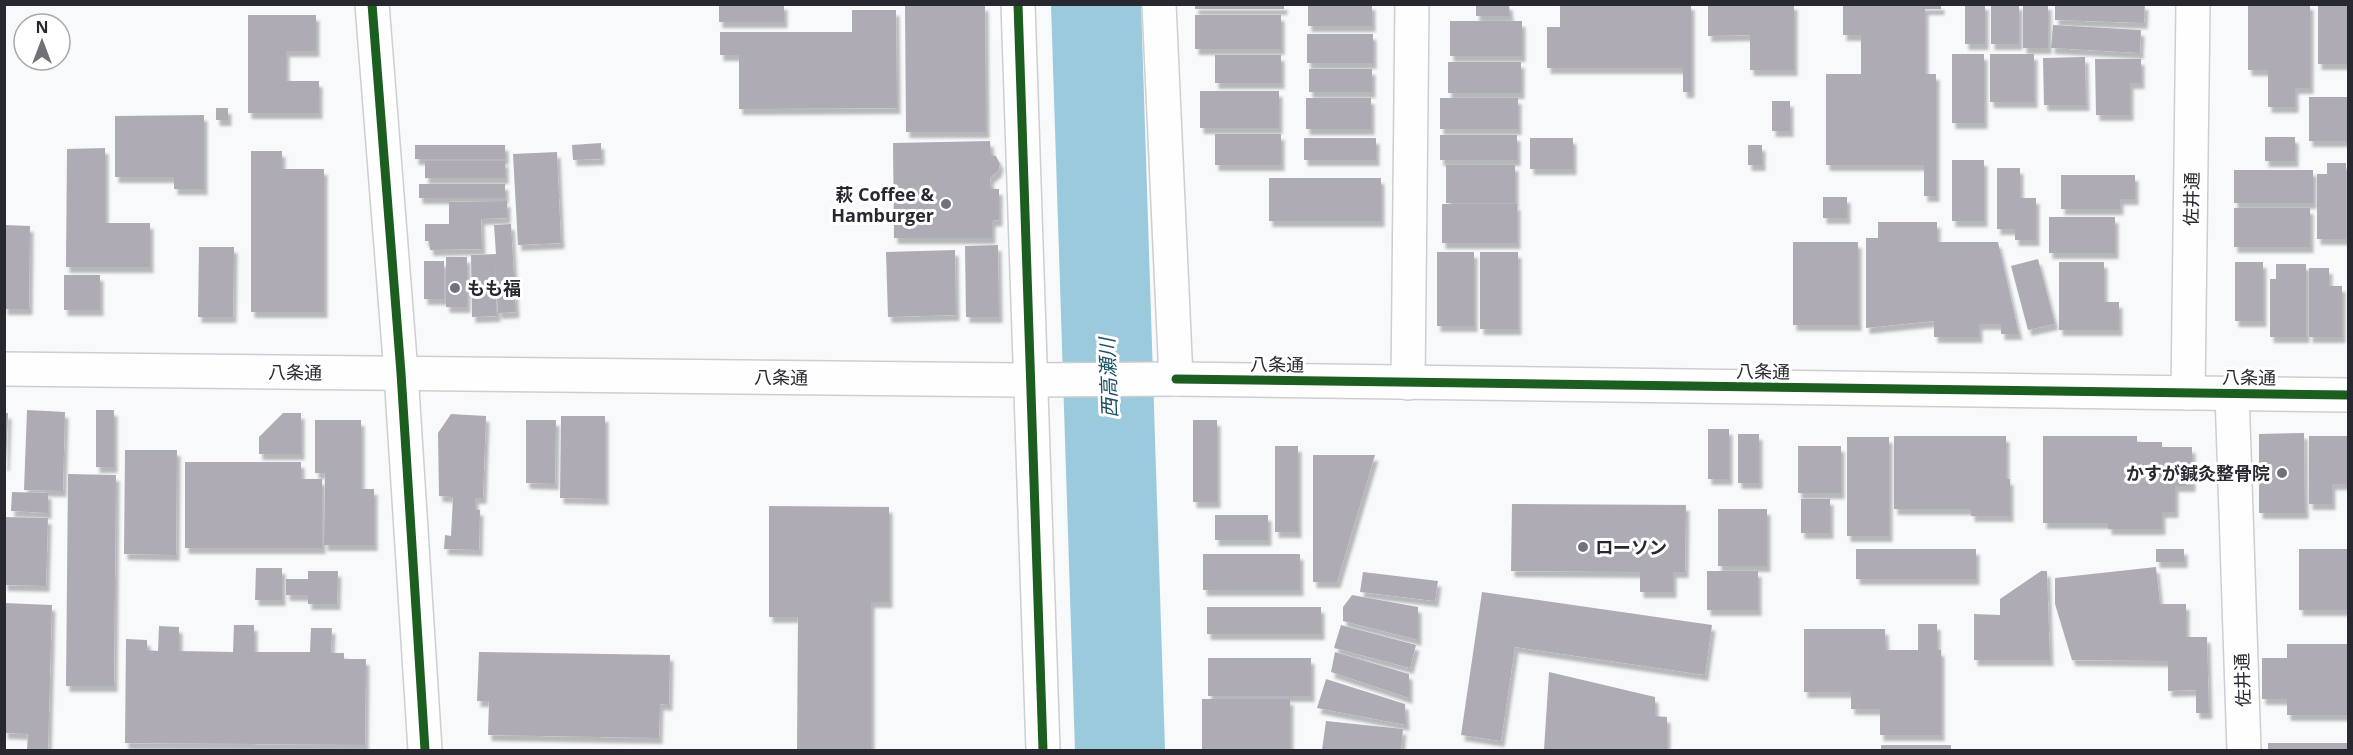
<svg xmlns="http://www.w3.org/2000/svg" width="2353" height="755" viewBox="0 0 2353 755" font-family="'Open Sans','Noto Sans JP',sans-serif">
  <defs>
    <filter id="shadow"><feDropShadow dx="3.5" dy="6" stdDeviation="1.5" flood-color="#0004"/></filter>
  </defs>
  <rect width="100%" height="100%" fill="#f8f9fb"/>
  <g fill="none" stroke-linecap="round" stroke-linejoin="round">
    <path stroke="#9bcadd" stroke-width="90" d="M1096,4L1120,750"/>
  </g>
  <path fill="#afabb5" filter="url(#shadow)" d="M719,4H784V22H719Z
    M1195,4H1284V9H1195Z
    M1308,4H1372V26H1308Z
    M1476,4H1509L1510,16H1476Z
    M1560,4H1691V92H1683V68H1547V27H1560Z
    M1708,4H1794V70H1750V35L1708,36Z
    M1843,4H1941V9H1925V74H1936V196H1924V165H1826V74H1861V35H1843Z
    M1965,4H1985V44H1965Z
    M1991,4H2019V44H1991Z
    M2023,4H2048V48H2023Z
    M2055,4H2145L2144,23L2055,20Z
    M2248,4H2310V88H2295V107H2268V70H2248Z
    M2318,4H2348V64H2318Z
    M905,5H985L986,132H906Z
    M852,10H896L897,108L739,109V55H720V32H852Z
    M248,15H316V51H286V81H319V113H248Z
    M1195,15H1281V49H1195Z
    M1450,21H1522V56H1450Z
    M2053,25L2141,30L2140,53L2051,48Z
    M1307,34H1373V63H1307Z
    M1952,54H1984V123H1952Z
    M1990,54H2034V102H1990Z
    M1215,55H1281V83H1215Z
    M2085,57L2086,105H2044L2043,58Z
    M2095,59H2141V83H2130V115H2096Z
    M1448,62H1521V93H1448Z
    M1309,69H1372V92H1309Z
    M1200,91H1279V128H1200Z
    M2309,97H2348V141H2309Z
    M1306,98H1371V129H1306Z
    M1440,98H1518V129H1440Z
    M1772,101H1790V131H1772Z
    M216,108H228V120H216Z
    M204,115V189H174V177H115V116Z
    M1215,134H1281V165H1215Z
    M1440,135H1517V160H1440Z
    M2265,137H2295V161H2265Z
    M1304,138H1376V160H1304Z
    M1530,138H1573V169H1530Z
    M990,141L991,155L996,156L1000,164L998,171L990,178L991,189H999V220L992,221V238H894L893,143Z
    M601,143V159L573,160L572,145Z
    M415,145H505V159H415Z
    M1748,145H1762V165H1748Z
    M105,148V223H150V267H66L67,149Z
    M251,151H282V169H324V312H251Z
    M557,152L561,243L518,245L513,154Z
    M1952,160H1984V221H1952Z
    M425,161H505V178H425Z
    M2327,163H2346V239H2317V174H2327Z
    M1446,165H1515V203H1446Z
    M1997,168H2020V198H2036V240H2015V229H1997Z
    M2234,170H2313V203H2234Z
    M2061,175H2135V199H2120V209H2061Z
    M1269,178H1381V221H1269Z
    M419,184H505V198H419Z
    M1823,197H1847V218H1823Z
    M507,201V218L481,219L482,249L430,250L429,241H425V224H449V202Z
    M1442,204H1517V243H1442Z
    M2234,208H2310V247H2234Z
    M2049,217H2115V253H2049Z
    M1878,222H1937V242H1998L2019,334H2001V324H1979V337H1934V321L1866,328V238H1878Z
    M511,224L516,312L498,313L495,265L497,316L472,317L471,255L496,254L494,225Z
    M4,225L30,226L29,309H4Z
    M1793,242H1858V325H1793Z
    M998,245L999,317H966L965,246Z
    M199,247H234L233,317H198Z
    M955,250L956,315L888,317L886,252Z
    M1437,252H1474V326H1437Z
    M1480,252H1518V329H1480Z
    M446,257H467V307H446Z
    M2038,259L2055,324L2028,330L2011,266Z
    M424,261H444V299H424Z
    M2059,262H2104V302H2119V330H2059Z
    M2235,262H2263V321H2235Z
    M2276,264H2306V337H2270V279H2276Z
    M2309,268H2329V286H2342V337H2309Z
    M64,275H100V310H64Z
    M27,410L65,412L63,491L24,490Z
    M96,410H114V467H96Z
    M4,413H8L6,465H4Z
    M283,413H301V454H259V437Z
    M451,414L486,416L483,498H475V509L480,510L479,550L444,549L445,535L451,536L453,497L439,496L438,433Z
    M561,416H605V499L560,498Z
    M315,420H361V489H374V545H324L325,473H315Z
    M526,420H556L555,484L526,483Z
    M1193,420H1217V502H1193Z
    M1708,429H1729V479H1708Z
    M2304,433L2305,513H2259V434Z
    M1738,434H1759V483H1738Z
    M1894,436H2006V479H2010V516H1971V509H1894Z
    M2043,436H2137V442H2162V447H2192V486H2175V512H2162V529H2108V523H2043Z
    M2309,436H2348V484H2332V504H2309Z
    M1847,437H1889V536H1847Z
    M1275,446H1298V532H1275Z
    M1798,446H1841V493H1798Z
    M125,450H177L176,555L124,554Z
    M1313,455H1375L1337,582H1313Z
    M185,462H301V479H322V548H185Z
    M68,474L116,475L114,686H66Z
    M12,492L48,493V513L11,511Z
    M1801,499H1830V533H1801Z
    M1512,504L1686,505L1685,572H1673V592H1640V572L1511,571Z
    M769,506L889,507V602H871V750H797L798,617H769Z
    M1718,509H1767V566H1718Z
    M1215,515H1268V540H1215Z
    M4,517L48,518L46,586L4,585Z
    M1856,549H1976V579H1856Z
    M2156,549H2184V562H2156Z
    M2299,549H2348V610H2299Z
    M1203,554H1300V590H1203Z
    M2156,567L2160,604H2186V637H2207L2209,713H2196V690L2168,691V661L2072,660L2055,604V578Z
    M256,568H282V600H255Z
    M308,571H338L337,604H308V595H286V579H308Z
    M1707,571H1758V610H1707Z
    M2041,571H2047L2050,660H1974V614L2000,615V599Z
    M1363,572L1438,581L1435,601L1360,592Z
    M1482,592L1712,625L1705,675L1515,647L1501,741L1461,735Z
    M1352,595L1418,607V640L1343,621V607Z
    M4,603L52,605L48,750H27L28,734L4,733Z
    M1207,607H1321V634H1207Z
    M1918,624H1937V650H1941V735H1880V709H1851V692H1804V629H1885L1886,650H1918Z
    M234,625H254V652H310L311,628H332L331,653H344V659H366L365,745L125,743L126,639L147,640V650L158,651L159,626L179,627V651L233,652Z
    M1341,625L1416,645L1410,668L1334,648Z
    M2287,644H2348V715H2287V699H2262V658H2287Z
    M479,652L670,655L669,705L660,704L659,738L488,735L489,701H477Z
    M1335,652L1409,674V698L1331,672Z
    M1208,658H1311V696H1208Z
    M1549,672L1655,697V716L1667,717V750H1544Z
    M1326,679L1405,704L1406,725L1317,708Z
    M1202,699H1290V750H1202Z
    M1326,721L1403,729L1401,750H1322Z
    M2268,743H2348V750H2268Z
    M1881,745H1951V750H1881Z"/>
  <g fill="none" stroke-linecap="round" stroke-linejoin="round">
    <g stroke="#cdced2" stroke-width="36">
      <path id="minor" d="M372,4L401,373L425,750
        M1018,4L1043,750
        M1159,4L1176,379
        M1408,383L1412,4
        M2232,393L2244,750"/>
    </g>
    <g stroke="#cdced2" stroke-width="36">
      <path id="tertiary" d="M2188,393L2193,4"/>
    </g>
    <g stroke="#cdced2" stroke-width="36">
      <path id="secondary" d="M4,369L1029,380L1176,379L2348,395"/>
    </g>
    <use href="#minor" stroke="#fefefe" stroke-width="33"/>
    <use href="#tertiary" stroke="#fefefe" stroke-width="33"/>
    <use href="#secondary" stroke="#fefefe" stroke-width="33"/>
    <g stroke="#fff" stroke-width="13">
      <path id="cycleway" d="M372,4L401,373L425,750
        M1018,4L1043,750
        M1176,379L2348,395"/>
    </g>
    <use href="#cycleway" stroke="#1b5e20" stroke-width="9"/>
  </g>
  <g fill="#717178" stroke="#fff" stroke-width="2">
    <circle cx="946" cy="204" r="6"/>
    <circle cx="455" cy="288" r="6"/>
    <circle cx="2282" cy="473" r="6"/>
    <circle cx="1583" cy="547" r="6"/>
  </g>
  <g text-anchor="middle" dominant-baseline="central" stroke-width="6" stroke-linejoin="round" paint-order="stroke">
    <g font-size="18" font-weight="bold" fill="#282831" stroke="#fff" text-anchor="end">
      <text x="934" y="194">萩 Coffee &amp;<tspan x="934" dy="21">Hamburger</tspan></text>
      <text x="467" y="288" text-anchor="start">もも福</text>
      <text x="2270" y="473">かすが鍼灸整骨院</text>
      <text x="1595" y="547" text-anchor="start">ローソン</text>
    </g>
    <g font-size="18" fill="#282831" stroke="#fff">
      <text transform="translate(2191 199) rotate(-89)">佐井通</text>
      <text transform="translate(1277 364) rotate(1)">八条通</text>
      <text transform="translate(1763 371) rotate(1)">八条通</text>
      <text transform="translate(295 372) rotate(1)">八条通</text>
      <text transform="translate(781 377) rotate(1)">八条通</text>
      <text transform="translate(2249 377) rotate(1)">八条通</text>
      <text transform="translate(2242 680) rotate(-92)">佐井通</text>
    </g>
    <g font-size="20" font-style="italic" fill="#195163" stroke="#fff">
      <text transform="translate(1108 378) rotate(-92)">西高瀬川</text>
    </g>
  </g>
  <rect width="2353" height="755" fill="none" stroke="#282831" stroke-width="12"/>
  <g transform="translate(42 42)"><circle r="28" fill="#ffffff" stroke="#a9a9ad" stroke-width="1.5"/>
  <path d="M0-4.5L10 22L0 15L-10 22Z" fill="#717178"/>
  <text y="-9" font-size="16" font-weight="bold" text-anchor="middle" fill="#282831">N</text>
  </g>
</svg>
